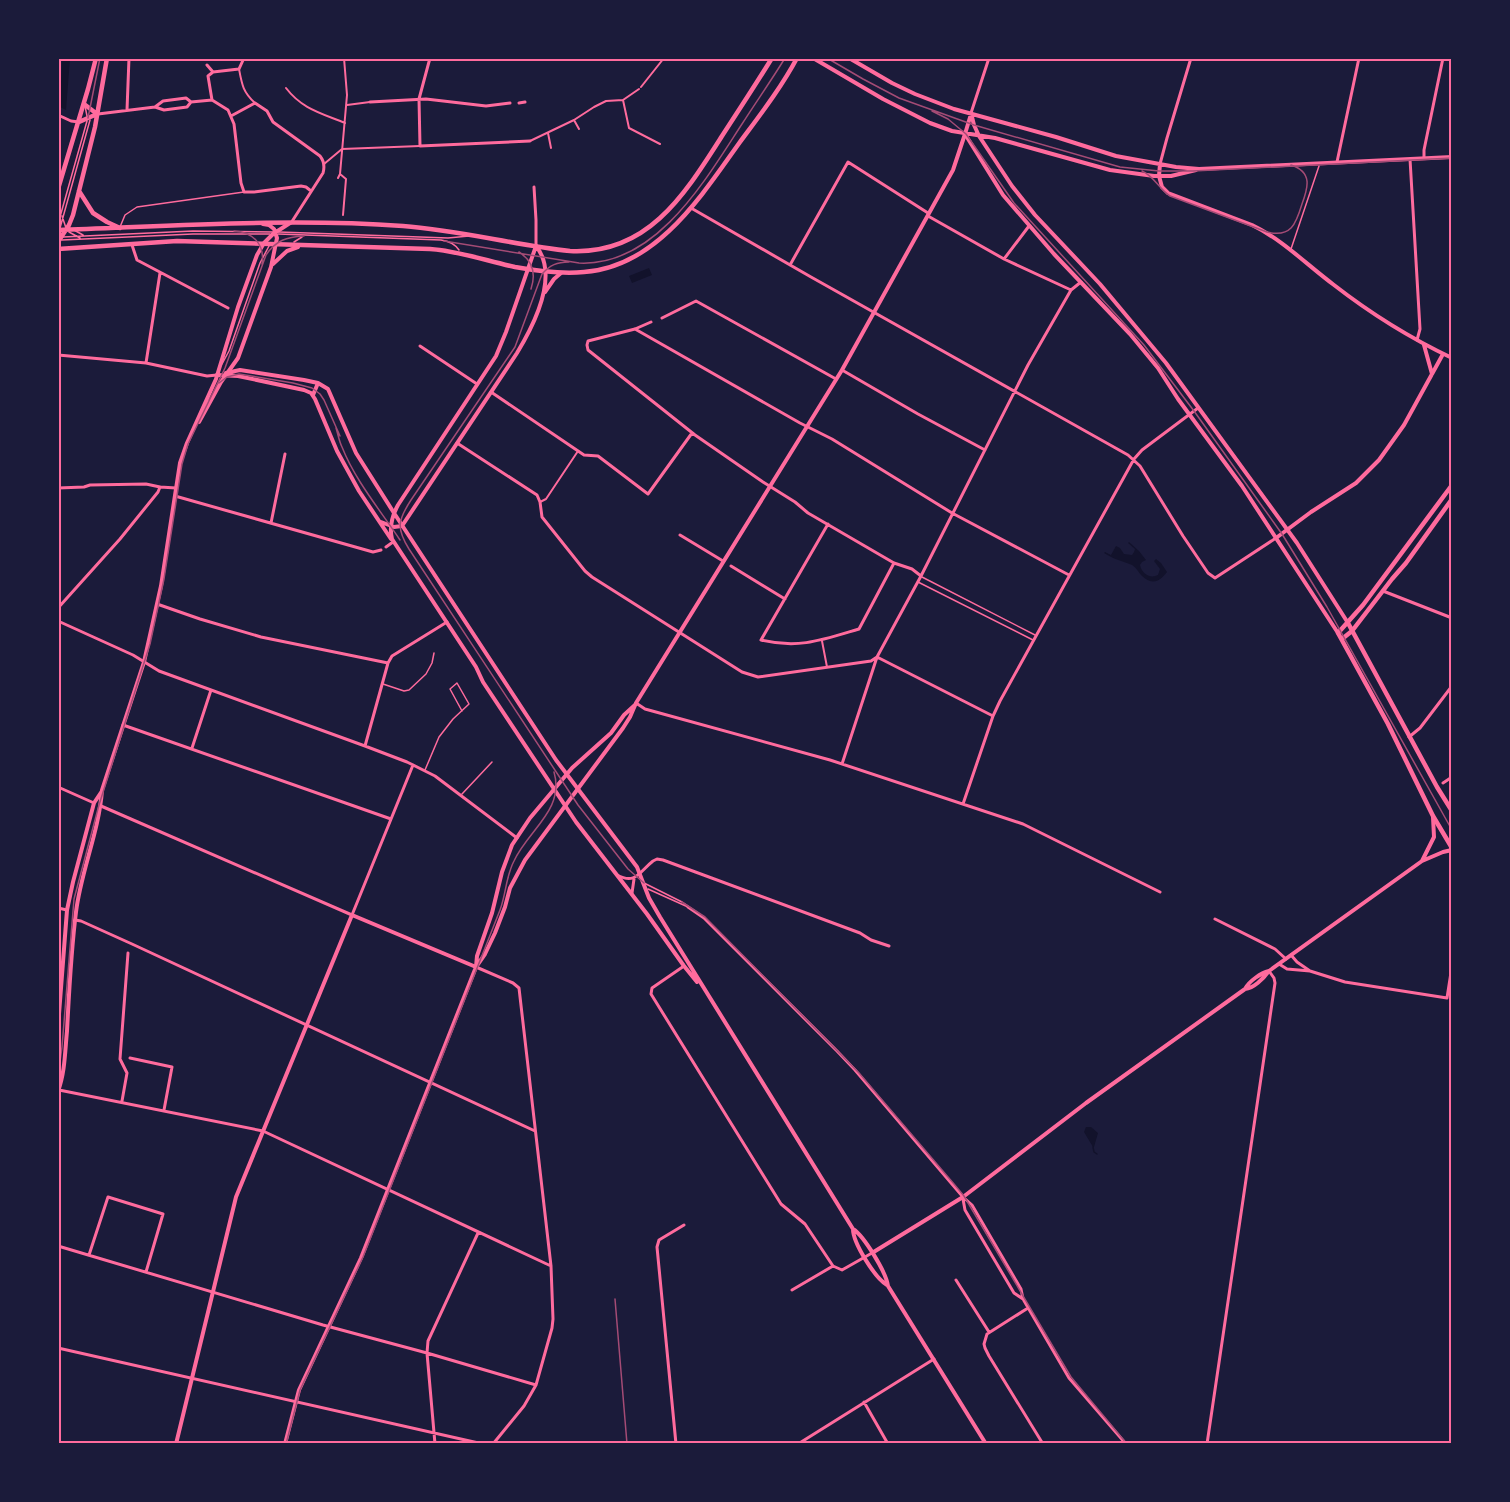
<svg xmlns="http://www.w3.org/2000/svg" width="1510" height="1502" viewBox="0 0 1510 1502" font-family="Merriweather,serif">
  <rect width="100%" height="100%" fill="#1b1b3a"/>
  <path fill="#12122b" d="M62,59H70L66,110L60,107Z
    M649,268L652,275L632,283L629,276Z
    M1129,542L1139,551L1146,560L1142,562L1140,565C1142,574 1150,579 1158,575L1160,569L1154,561L1156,559L1161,563L1167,572C1160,581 1153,586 1142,576C1138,572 1137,568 1132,565C1122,561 1113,559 1104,553L1105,552L1111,555L1116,546L1120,548L1124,554L1132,555L1134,552L1135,549L1128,543Z
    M1086,1127H1091L1098,1133L1094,1147H1093L1084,1132Z"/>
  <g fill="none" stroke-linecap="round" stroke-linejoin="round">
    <path stroke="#12122b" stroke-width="1.5" d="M1093,1147L1094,1152L1097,1154"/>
    <path stroke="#ff6b9d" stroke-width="1.5" d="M85,106L87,116
      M62,216L66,228
      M58,224L87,121
      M120,227L125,215L137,207L244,192
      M60,228L90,120
      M74,230L83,235
      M69,232L80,238
      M279,232L448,238L469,236
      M278,234L441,240C448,241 455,244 459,250
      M63,237L193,231L274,232
      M62,240L193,234H270
      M294,242L302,237
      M1291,249L1319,166
      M222,364L229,351L260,263L269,246
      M922,577L1035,635
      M918,582L1033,640
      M383,684L404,691L409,690L426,674L432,663L434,653
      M425,770L439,737L453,719L469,704L457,683L450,689L462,711
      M462,794L492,762
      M644,883L682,902L688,906
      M648,889L688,907"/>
    <path stroke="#ff6b9d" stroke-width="2" d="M239,69C242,85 243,92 255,103
      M641,87L664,58
      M286,88C302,109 321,113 345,123
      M623,100L629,128L660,144
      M347,105L370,102
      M574,120L579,129
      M548,133L551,148
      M530,141L574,120L594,107L606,101L623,100L639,89
      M324,164L342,149L420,146
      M340,174L346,179L343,215
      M338,178L340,174L347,95L344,58
      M540,502L546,499L578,451
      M822,641L827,667"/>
    <path stroke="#ff6b9d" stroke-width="3" d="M430,58L419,99L420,146L530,141
      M207,65L213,72
      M213,72L239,69L244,58
      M212,100L228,110L234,124L241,183L244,192H254L301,186L306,187L311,191
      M212,100L208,76L213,72
      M370,102L426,99L486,106L510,103
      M519,103L525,102
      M155,107L164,110L187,107L191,102L212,100
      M127,110L129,58
      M971,113L989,58
      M98,114L155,107L163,101L186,98L191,102
      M58,115L71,121L79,122
      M231,116L255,103L267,111L273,122L320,156C324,161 325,166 323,173L291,223
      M1424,158V150L1443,58
      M1410,159L1420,329L1417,340
      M1337,162L1359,58
      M1160,164L1167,138L1191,58
      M534,187L536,220V246
      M691,208L811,277L1128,455L1140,466L1183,536L1208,573L1215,578L1276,538
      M928,216L1004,259L1071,290
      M132,245L137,260L228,308
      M1004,259L1029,226
      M790,265L848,162L928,213
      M662,318L696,301L836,379
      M651,322L635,329L588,341L587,345L588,350L695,435L763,482L795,502L808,513L894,563L912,569L921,576
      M635,329L800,423L832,439L952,513L1069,575
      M420,346L477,384
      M58,355L146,363L207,376L217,375
      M146,363L160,273
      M842,370L918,414L985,450
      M491,392L584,455L598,456L648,494L692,433
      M457,443L537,495L540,502L542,517L585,571L592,577L742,672L758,677L871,661L877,657L993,716
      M58,488L84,487L90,485L146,484L160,487L176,488
      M175,496L373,552L381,550
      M271,523L285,454
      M828,524L761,640C799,649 822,640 859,629L894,563
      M680,535L723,561
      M386,547L393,542
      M731,566L785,599
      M1383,591L1452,618
      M157,604L200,619L261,637L388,663
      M58,608L120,539L158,492L160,487
      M58,621L133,655L159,671L365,746L407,762L435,776L517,838
      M636,703L645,709L830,760L1023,824L1160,892
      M123,725L391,819
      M1409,737L1420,728L1452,686
      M365,746L388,663L392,656L447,622
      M192,748L211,690
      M842,764L877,657L921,576L1028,365L1071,290L1081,282
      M1443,783L1452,777
      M58,787L94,803
      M963,804L993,716L1000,701L1134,459L1142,450L1198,408
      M101,806L352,915L413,765
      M617,875C636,885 639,872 653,861L657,859L663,860L860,933L871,940L889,946
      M632,893L634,879
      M688,907L704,918L837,1051L855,1070L963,1197L972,1205L1021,1289L1023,1299
      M58,908L67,910
      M1215,919L1275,949L1286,959
      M75,920L81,921L132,944L535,1131
      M1279,964L1287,969L1310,971L1297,962L1291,955
      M684,966L652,988L651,994L781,1204L805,1224L833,1266L842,1270L872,1253
      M476,967L513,983L519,988L551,1266L553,1319L552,1328L536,1385L524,1406L493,1444
      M1310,971L1345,982L1447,998L1452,966
      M130,1058L172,1067L164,1110
      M59,1090L263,1131L551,1266
      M122,1101L127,1073L120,1059L128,953
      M963,1199L965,1210L1014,1293L1023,1299L1069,1378L1126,1444
      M58,1246L323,1325L427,1353L536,1385
      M89,1255L108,1197L163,1214L146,1272
      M956,1280L989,1332
      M792,1290L833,1266
      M1028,1308L987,1334L984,1344L985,1348L989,1356L1043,1444
      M58,1348L483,1444
      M864,1402L888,1444
      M435,1444L427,1353L428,1341L478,1233
      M676,1444L657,1247L659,1240L684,1225
      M798,1444L934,1359
      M1207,1444L1275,983L1274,978L1269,971"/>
    <path stroke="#ff6b9d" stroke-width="4" d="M1159,176L1162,187L1168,193L1252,225C1283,240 1307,265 1334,285C1370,313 1410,338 1452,358
      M1424,345L1432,374
      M226,373L240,370L304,380L318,383L328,389L356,453L394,513
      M217,375L238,376L304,390L311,393L315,399L337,451L359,491L391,539
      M313,395L318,383
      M381,522L394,527L402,526
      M1276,538L1311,512L1356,483L1379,460L1404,425L1443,354
      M1422,861L1443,852L1452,850
      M476,967L485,954L495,933L505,907L510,888L525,860L623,728L630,717L636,703L842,370L953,170L965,134
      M1245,989C1254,988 1263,979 1268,972
      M872,1253L963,1197L1086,1103L1245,989C1249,981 1261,973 1269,971L1422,861L1434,837L1433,817
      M176,1444L236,1197L352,915L476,967
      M285,1444L299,1390L361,1258L476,967L477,956L492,913L502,872L512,845L530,818L572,768L611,733L624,715L636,704"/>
    <path stroke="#ff6b9d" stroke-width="4" d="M813,58L883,99L930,123L952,131L995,138L1110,170L1154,176H1171L1196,170
      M849,58L892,83L915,94L954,109L1056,137L1116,156L1176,167L1199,169L1452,157
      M971,113L974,125L979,136L1012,186L1035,215L1100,284L1166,363L1297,543L1348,623
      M965,134L1003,195L1054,254L1130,334L1158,368L1178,399L1242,486L1338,633
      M965,134L971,114
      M1159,176L1160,164
      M536,246L506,332L496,356L398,505C392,516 389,527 392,539L476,667L483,682L576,822L647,914L684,966L697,982
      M273,264L287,251L298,247
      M545,292L554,279L561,273
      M199,422L221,382L238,358L271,267L277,238L274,229L269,225L263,224
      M394,513L556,760L637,867L649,898L660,917L853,1229C864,1236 886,1272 888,1286L986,1444
      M402,526L517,353C534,325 560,276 536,246
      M58,1027L67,910L73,882L94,803L102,791
      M58,1091C65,1073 65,1051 67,1031C69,992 71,951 76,912C81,871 99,832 102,790L144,662L161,586L180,463L187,443L216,379L238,307L257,255L264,243L273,234L290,223
      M853,1229C853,1243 875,1278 887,1285"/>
    <path stroke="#ff6b9d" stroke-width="4.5" d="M84,104L97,114
      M79,122L97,114
      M58,189L88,89L96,58
      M79,191L93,213L107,222L120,228
      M58,230C173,226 289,218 403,226C459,230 514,245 570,251C648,255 685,194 722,136C739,110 756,84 772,58
      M58,242L69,225L73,215L95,127L107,58
      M58,249L177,241L430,249C459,251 487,261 515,267C537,271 562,274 584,272C657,267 702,195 740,142C760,115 781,88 797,58
      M1452,485L1363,605L1338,633L1388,724L1433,816L1452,848
      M1348,623L1437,787L1452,811
      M1342,639L1352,631L1392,579L1406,563L1452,499"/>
    <path stroke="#a44b75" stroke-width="1.5" d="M827,58L863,79L899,98L974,125L1120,167L1159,171H1193L1452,158
      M932,111L948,119L966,134L1014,203L1144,345L1194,411L1282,534L1327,607L1452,830
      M88,118L100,58
      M1142,171C1154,176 1159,189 1170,196L1267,232C1291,238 1296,224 1302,204C1308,188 1313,172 1291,165
      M234,231C253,232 265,244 262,264
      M444,241L579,263C656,267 706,179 742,124C756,102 771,81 785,58
      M519,252C533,261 536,274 531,289
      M569,262C557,262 550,265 542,274L515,347L411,500C398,520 396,528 409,549L578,805L628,869L644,883
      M219,383L227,377L239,374L293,383L312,388L320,394L324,400L340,436
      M336,428C338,434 339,441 342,447C355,480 380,510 400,540
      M682,902L705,917L859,1073L954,1184L964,1196L1071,1377L1127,1444
      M58,1076L62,1047L74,899L99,805L150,644L164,579L182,464L188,444L225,368L266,255C276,240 287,237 304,236
      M286,1444L300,1390L363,1257L500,910C506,894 506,876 514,861C528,830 565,810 554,772"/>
    <path stroke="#a44b75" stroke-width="1.5" d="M615,1299L627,1444"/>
  </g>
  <rect width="1510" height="1502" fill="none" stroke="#1b1b3a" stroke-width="120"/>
  <rect x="60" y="60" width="1390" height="1382" fill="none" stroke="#ff6b9d" stroke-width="2"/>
</svg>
